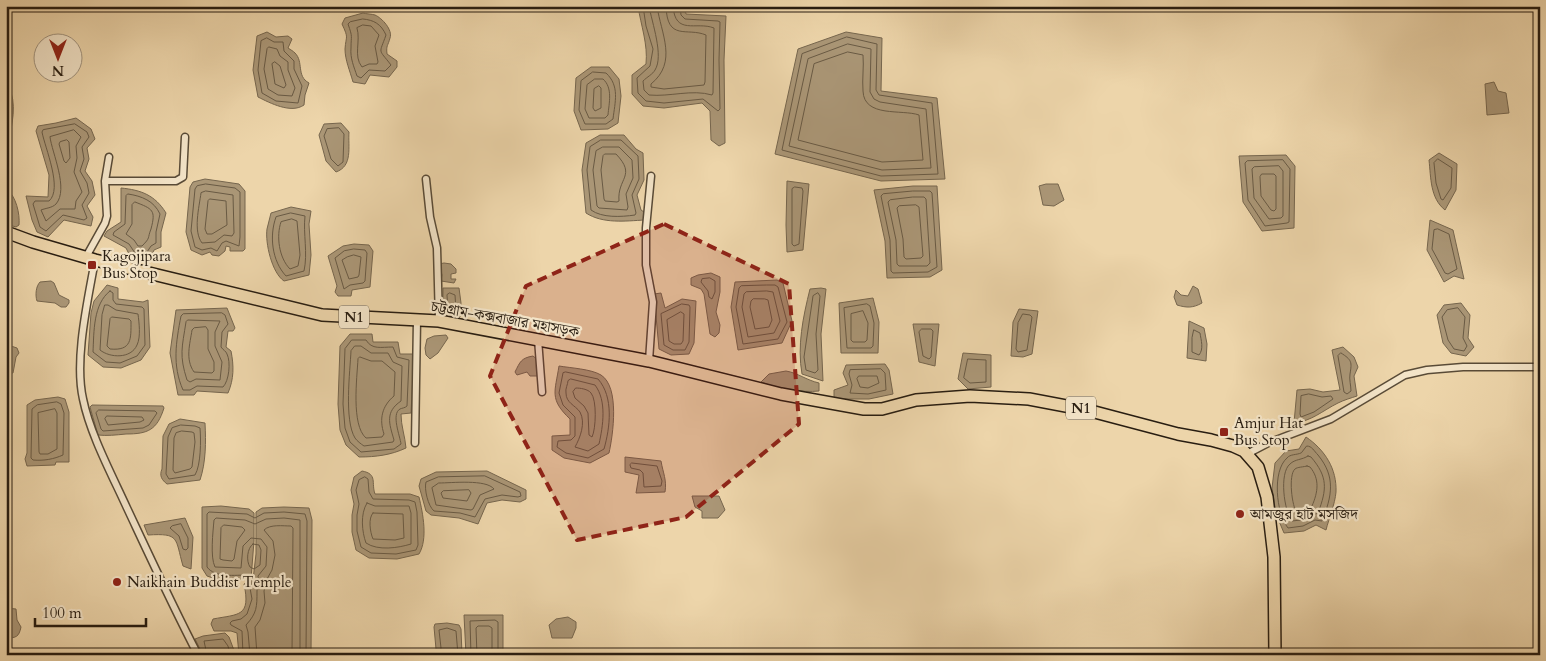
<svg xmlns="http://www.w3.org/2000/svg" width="1546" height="661" viewBox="0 0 1546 661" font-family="Cardo,'Noto Serif Bengali',serif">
  <rect width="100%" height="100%" fill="#edd5aa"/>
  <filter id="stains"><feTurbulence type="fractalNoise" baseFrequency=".004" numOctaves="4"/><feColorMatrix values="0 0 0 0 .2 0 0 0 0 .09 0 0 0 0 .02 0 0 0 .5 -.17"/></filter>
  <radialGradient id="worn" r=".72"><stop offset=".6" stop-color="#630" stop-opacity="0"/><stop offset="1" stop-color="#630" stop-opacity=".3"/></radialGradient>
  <path fill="#aa9676" stroke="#76664e" d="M638,6H684L686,14L726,16L724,60L725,143L719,146L711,140L710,111L702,103L664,108L643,106L632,94V75L646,64C648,44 641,26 638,6Z
    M363,13C366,14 372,14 375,15C382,18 393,30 390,38C388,46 386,45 387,54L397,61V67L389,77L370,75L365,84L353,82C350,71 345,60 345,49C346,35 349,39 342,24L345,18Z
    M267,32L276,37L288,36L292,39L288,48C291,50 293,51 295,53C304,62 296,76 309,83L305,95L304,105C291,114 270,103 258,97L253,70L257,36Z
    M846,32L882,38L881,91L937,98L945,179L881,181L775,154L798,49Z
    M591,67H609L619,79L621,96L618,123L608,129L581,130L574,111L576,78Z
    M1494,82L1498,91L1506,93L1509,113L1487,115L1485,84Z
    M6,91L11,92C17,111 10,133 6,152Z
    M76,118L91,129L95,139L87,148L89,159L85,171L92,181L95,195L87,206L93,217L91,226L64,220L48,237L37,232L32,220L26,196L48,197L49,175L36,131L38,126L56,123Z
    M341,123L349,132C348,147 353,166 336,172L326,161L319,135L324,124Z
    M600,135H624L636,149L643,153L644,180L637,195L641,210L644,212L645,220C625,221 603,224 586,213L582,170L586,143Z
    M1439,153L1457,164L1456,190L1445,210C1430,198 1431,178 1429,160Z
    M1286,155L1295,166L1294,228L1262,231L1243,202L1239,156Z
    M205,179L239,184L245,191V249L243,251H230V247L226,246L225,251L219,256L212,255L210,252L202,255L191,250L186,232L190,187L193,182Z
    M787,181L809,184L803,250L787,252L786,225Z
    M1046,184H1058L1064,200L1054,206L1043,205L1039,186Z
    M913,186H937L942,270L930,277L887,278L885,241L874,190Z
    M121,188C141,190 155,195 166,213L161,232V247L154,250L151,257L131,258L126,248L104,236L107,231L121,222Z
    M7,189C16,197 20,213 19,225L16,227L6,224Z
    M291,207L311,211L309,224L311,255L309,275L284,281C272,273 265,243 267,229C268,224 270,218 271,213Z
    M1430,220L1453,230L1464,279L1454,276L1444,282L1427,250Z
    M354,244L369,245L373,251L370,287L352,290L351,296H338L335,292L337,286L328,256L343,246Z
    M444,263L451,264L456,269V273L451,274V279H456L454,283L441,281L442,275L439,264Z
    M711,273L720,277V292L716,312L720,325L719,333L715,337L710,334L704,294L701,289L691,285V278L698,275Z
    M777,280L783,283L792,321L782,343L738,350L731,307L735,282Z
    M51,281L54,283L59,295L69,300V303L66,307H61L55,303L37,301C35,295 36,286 40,282Z
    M107,285L118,288V299L143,302L148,300L150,347L141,360L121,368L103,367L88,355L91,313L94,301Z
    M1193,286L1198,289L1202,303C1193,308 1187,308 1177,305L1174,297L1176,290L1181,295L1188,296Z
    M443,288H459L461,303L460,317L456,319L446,316L443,313Z
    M821,288L826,289L821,334L823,381L802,374C797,346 803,317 810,289Z
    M661,293L665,308L682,299L696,301L694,343L689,354L671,355L659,349L654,294Z
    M873,298L879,322L878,353H841L839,303Z
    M1461,303L1470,315L1468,338L1474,347L1466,356L1451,353L1443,343L1437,315L1444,305Z
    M227,308L235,328L233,331H228L226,347L231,351C234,366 234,379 228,393L197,391L194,395H178L170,353L176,310Z
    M1019,309L1038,311L1032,354L1023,357L1011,356L1013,322Z
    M1189,321L1204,328L1207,344L1206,361L1187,358Z
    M913,324H939L935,366L919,362Z
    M350,334H372L373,342H398L400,354H414L411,413L401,414C401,426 405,436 406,448C391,455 376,457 359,457L346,445L340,430L338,404L340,346Z
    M446,335L448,338L438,353L430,359L426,355L425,348L427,339L434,336Z
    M8,345L17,348L19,353L16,357L13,373L6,374V347Z
    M1343,347L1354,357L1358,367L1354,376L1357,396C1351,398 1344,400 1338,403C1322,411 1312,421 1294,423L1297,390L1310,389L1323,392L1340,390L1332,350Z
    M963,353L991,355V387L968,389L958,379Z
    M533,356L538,360V376H530L527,372L517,375L515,372C520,362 521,358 533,356Z
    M885,364L889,370L893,394L869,399H834V390L848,385L843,373L846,365Z
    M559,366C571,368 591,369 601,375C620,387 613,435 609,453L590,463L564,458L552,450V436L570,435V419C549,399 555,392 559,366Z
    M786,371C798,373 806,380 819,383V391C803,393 776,388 761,382L769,374Z
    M58,397L65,399L69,412V462H56L55,465L27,466L25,459L27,453V405L35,400Z
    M92,405L163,406L164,408C157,430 148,434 126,434C116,435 107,436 98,435L90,407Z
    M180,419L205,423C206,442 206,462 200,480L167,484C162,480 159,476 162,469L163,436L169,424Z
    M1306,437C1325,450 1337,469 1336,492C1335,504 1329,518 1326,530L1316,525L1304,531L1284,533L1276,514L1272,488L1275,463L1286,451L1299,449Z
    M625,457L661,461C663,473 667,480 665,492L636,493L639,475L625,472Z
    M362,471C378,474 371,483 375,494H410L419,497C423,514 428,539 419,554L397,559L369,558L356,550L352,532V515L354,504L351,490L354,477Z
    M487,471L526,490V499L520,502L502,500L487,503L478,524L459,518L431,515L426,511L419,486L421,479L436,472Z
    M692,496H719L725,510L718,518H702V511L695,507Z
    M221,506L249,509L254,513V541L251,579H216L207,576L202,568V507Z
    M284,507L309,508L312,520L311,655H239L237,633L231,631H214L211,624L213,619C239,614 251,617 244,584L253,580L256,554V512L262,508Z
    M185,518L193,537L191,569L183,566C175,538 180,533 148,535L144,525Z
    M6,608L16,609L17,620L21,627C19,637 16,638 6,638Z
    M464,615H503V655H466Z
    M568,617L576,622V628L572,638H552L549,625L556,619Z
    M447,623L459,625L461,629L462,655H435L436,649L434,627L435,624Z
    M225,633L229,637L235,653L232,655H203L195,639L203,636Z"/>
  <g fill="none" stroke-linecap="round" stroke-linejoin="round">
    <path stroke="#695a44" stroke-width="1" d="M643,6L646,26L653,49L650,66L637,78L638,93L646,101L664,103L703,99L718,111L720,109L719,60L720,22L718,21L685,19L681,15L680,6
      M649,6C652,23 664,56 655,70C653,74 647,77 643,81L644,90L649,95C670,97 692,89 712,95L713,93L714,28C696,21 675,36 673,6
      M657,6C661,34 678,62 651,84V87L664,89L704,85L705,82L706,35C687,27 667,42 666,6
      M363,19C374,20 381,24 386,35C379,55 378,48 391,65L385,71L369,70L361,78L357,76C354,67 350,58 351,48C351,35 353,38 348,24L350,22Z
      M363,25L371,26L379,35L375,46L378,62L377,64H369L362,67C353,56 361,41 357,28Z
      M847,37L877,44L876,90L879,95L932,103L938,174L881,176L782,150L802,54Z
      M267,38L274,42H283L284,51L294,61V69L302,86L298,103L276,101L262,93L258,70L261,41Z
      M848,44L871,49L870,92L874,99L880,102L926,109L931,168L882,170L789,146L808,59Z
      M269,47L277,49L280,56L288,62V70L295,88L292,96L278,95L268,89L264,69L267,49Z
      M848,52L863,55C864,67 862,79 863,91C864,118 902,109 919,115L923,160L882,162L798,140L814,64Z
      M275,62L280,66L286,85L284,88L275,84L272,64Z
      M593,72L606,73C620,86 615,102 613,119L606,124H585L579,110L581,81Z
      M595,79H603C613,88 609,103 608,115L605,118H589L585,109L587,85Z
      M599,86L601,88V108L595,111L593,108L594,89Z
      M75,124L87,132L89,137L82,147L84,159L80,171L87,183L89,193L82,205L87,218L84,220L63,215L46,231L40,227L33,204L35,201H49C63,189 45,148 42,132L43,130Z
      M339,128L344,134L343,162L338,166L331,159L324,136L327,129Z
      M74,130L81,137L76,146L77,158L74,172L82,192L76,201L75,209H60L46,221L41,210C46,208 52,208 56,204C69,189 52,153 50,137Z
      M67,140L69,142L70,158L66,163L64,161L59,144L60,142Z
      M601,140H621L638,156L639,179L632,195L636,213L635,215C621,217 602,218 591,210L587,170L590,147Z
      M603,147H619L632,160L633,178L626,194L628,207L627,210L599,208L597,206L593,170L596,151Z
      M605,154H616C637,176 617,178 619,201L617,202L605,201L604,199L601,170L603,156Z
      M1438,159L1452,168L1451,188L1443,200L1441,199L1436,183L1434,163Z
      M1283,160L1290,169L1289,222L1287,223L1265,226L1248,200L1245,163L1247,161Z
      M1279,166L1283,171V216L1281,218L1269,219L1254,198L1252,169L1254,167Z
      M1262,174H1274L1276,176V209L1274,211L1271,210L1261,196L1260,177Z
      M206,184L235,188L240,192V237L239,246L226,241L222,243L217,251L211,248L202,250L195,247L191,231L195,189L197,186Z
      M795,187L802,188L803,191L799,244L794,246L792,244V189Z
      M206,191L233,195L234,233L232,236L224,235L215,242L202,243C193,231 199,208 201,193Z
      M913,191H930L932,193L937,267L928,272L893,273L891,271L890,240L881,196L883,194Z
      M128,194C142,196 154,201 160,214L156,232V243L151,246L147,252L135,253L129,244L113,235L114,232L125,224L126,196Z
      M913,197H924L926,199L930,263L927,266H899L897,264L896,240L888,202L890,200Z
      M210,199L226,201L227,225L212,234H207L205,229L208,201Z
      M135,202C153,209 156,210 151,229C147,239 151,237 142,246H138L134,240L126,234L132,224V205Z
      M916,205L919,207L923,256L921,258L906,259L904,257L903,239L897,208L899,206Z
      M291,213L305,216C303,234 308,253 304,271L286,276C272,261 269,236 276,217Z
      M292,219L297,221L300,255L298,266L290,269C279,258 276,236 281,222Z
      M1438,229L1449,234L1457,269L1448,274L1445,273L1432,249L1434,230Z
      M354,249L365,250L367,253L365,281L363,283L350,285L344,289L335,258L344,251Z
      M354,255L361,257L359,275L358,277L349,279L342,260L347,257Z
      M710,278L715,281V292L712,299L709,297L708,291L701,282L702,279Z
      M767,285H775L778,287L787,322L778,339L743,344L736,307L739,288L741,286Z
      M110,291L113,293V300L116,304L142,307L144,309L145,345L137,356L120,363L106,362L93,352C94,332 93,304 110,291Z
      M767,291L773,292L780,321L774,333L748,337L742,307L744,294L746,292Z
      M450,293L455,295L456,310L454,313L448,310L447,295Z
      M818,293L820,296L816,334L818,370L815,373L806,370L804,357L813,296Z
      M765,299L768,300L772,320L769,327L755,329L750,307L751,301L753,299Z
      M682,304L689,305L690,307L689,342L685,350H673L664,345L661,314Z
      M867,304L870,306L874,323L873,346L871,348H847L844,308Z
      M105,305H108L116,310L138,314C139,322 141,337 137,345C131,359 110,358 100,350L102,315Z
      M1458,308L1465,317L1463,338L1467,346L1464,351L1454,349L1448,340L1442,317L1447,310Z
      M863,311L868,323L867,340L865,342H853L851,340V314Z
      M681,312L684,314L683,341L681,344H674L669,341L667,320Z
      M222,313L225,315L228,324L222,332L221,347C223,350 226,351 227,354C231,362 229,381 223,387L197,386L190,390H183C172,365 176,342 181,316L183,314Z
      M1023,314L1030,315L1032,317L1027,350L1018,352L1016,349L1018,323Z
      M112,317L129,319L131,321C131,339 132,351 110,349L107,346L110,319Z
      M188,320L220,321L215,332V346L222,362L220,380L196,379L190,382L187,380C179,355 182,348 186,322Z
      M206,327L208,330V349L214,362V371L212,373L194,372C185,359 190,344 192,330L194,328Z
      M922,329H931L933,331L931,357L929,359L923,356L919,332Z
      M1194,330L1200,333C1201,340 1204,349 1199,355L1192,352V338Z
      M352,340H366C372,350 381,347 393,347L397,357L409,360L407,406C405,408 402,408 400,409C391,414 400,436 401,444L394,449L361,452L350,442L345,428L343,404L345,349Z
      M355,346H361L371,353H388L393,362L402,366L401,401C385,412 389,423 394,440L393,442L364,446C361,444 357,441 355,438C344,420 350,372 351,351Z
      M1341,353C1352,360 1352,362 1350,374C1349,379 1351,386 1351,391L1347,394L1344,392L1338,356Z
      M360,357L371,361H382L395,372L394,396C382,406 379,419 384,434L382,437L366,438C351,425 357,378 358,359Z
      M968,359L986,360V382L970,383L964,378Z
      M881,369L885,373L886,390L868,394L850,393L852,385L849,374L850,370Z
      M566,372L598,379C614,397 610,428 604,449L588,458L566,453L557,447L558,441L571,440L575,436V417L563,405L559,393L563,373Z
      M859,376H877L879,383L868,388L860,387L857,379Z
      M571,379L595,385C607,401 603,426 599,444L588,451L575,447C580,438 586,423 580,412C575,405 566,403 566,393C565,389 568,384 568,381Z
      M576,388C580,388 588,389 591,393C597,400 596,429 592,437L589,435L588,413L584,406L575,398L573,392Z
      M1309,394L1322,397L1331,396L1333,399L1314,412L1301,417L1300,414L1301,396Z
      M57,402L61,404L64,413L63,455C54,459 44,461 33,460L31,458L32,409L37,405Z
      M55,409L57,413V449L48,454H40L39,452L38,413Z
      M99,410L155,411L157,413L149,425L143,428L103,431L101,429L96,413Z
      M107,416L142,417L144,420L140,422L108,425L105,419Z
      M181,425L195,426L200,428C201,440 201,465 195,475L169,479L166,474L168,437L172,428Z
      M182,431L192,432L194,433L195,442L192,467L190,469L175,473L173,470L174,438L176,433Z
      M1307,446C1312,446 1314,451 1318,455C1336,477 1332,496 1322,521L1315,520L1303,526L1288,528C1276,513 1272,471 1287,458C1290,454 1297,455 1301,453Z
      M1308,456L1311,457C1328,477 1327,489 1318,513L1301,520L1292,521C1284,511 1279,473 1290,464C1295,459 1302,460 1308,456Z
      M632,463L657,466L662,481L661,486L644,487L643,473L640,470L631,468L630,465Z
      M1307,466L1310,467C1320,479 1318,492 1312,506L1297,513C1292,507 1288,475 1295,469C1297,467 1304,467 1307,466Z
      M485,476L520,492L521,496L518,497L502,495L485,499L475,517L460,513L434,511C428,506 424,489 426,482L438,477Z
      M365,477L368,479L369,492L373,499L409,500L415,502L417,512L418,545L416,550L396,554L371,553L361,547L357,531V515L359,504L356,490L359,480Z
      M439,483C452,483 486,479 494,489L480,495L473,509L471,510L436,505L432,488Z
      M469,490L471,493L467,501L443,498L441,493L443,491Z
      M367,503L375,506H409L411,513V544C398,548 378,551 366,543C362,532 360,514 367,503Z
      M373,513L403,514L404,538L395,540L373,539C370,532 368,518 373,513Z
      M181,524L188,538V548L186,550L183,549L179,536L170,528L172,526Z
      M224,525L242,527L245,530L237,541L234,559L232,561L223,560L220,559L221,528Z
      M253,544L259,545L261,550L260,565L254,569L250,567C246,561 247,548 253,544Z
      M207,655L204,641L223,639L228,646L230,655
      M243,655L242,631L231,625L230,623L232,621L241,619L247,614L252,599L250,588L253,580L248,575C235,575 215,578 207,567V514L209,512L247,514L255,518L264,513L284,512L305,514L307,521L306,655
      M250,655L248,632L246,625C257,613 257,607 257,591C257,586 259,582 258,576L266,566L267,547L261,539L251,538L243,546L241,568L215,567C210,557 213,532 214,520L216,518L245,520L255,524L266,519L284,518L300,520V655
      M257,655L255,627L260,620L265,603L264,591L267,579L272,570L275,555L273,541L264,530C270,524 283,526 291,526L293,528L292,655
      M440,655L441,648L439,630L447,628L456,631L458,655
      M471,655L470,621L495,620L498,622V655
      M477,655L476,628L478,626H489L492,628V655"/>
    <g stroke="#594b37" stroke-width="9">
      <path id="street" d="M426,179L430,217L437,248L439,321
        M105,181H176L183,177L185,137
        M86,257L105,223L107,216L105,181L109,157
        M95,260C88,300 74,359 83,399C90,434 112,475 127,508C150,557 173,607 198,655
        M538,339L542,392
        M649,361L653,302L646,265V228L651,176
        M415,443L417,320
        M1247,454L1268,443L1331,419L1405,375L1427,370L1463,367H1540"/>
    </g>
    <g stroke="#281d11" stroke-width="14">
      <path id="highway" d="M6,232L33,242L95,260L322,315L439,321L649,361L781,394L864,409H882L916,400L970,396L1029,399L1087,410L1178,434L1211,440L1233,446L1244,451L1258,467L1267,497L1274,557L1275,655"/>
    </g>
    <use href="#street" stroke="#f3e4c8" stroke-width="6"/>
    <use href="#highway" stroke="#edd5aa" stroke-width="11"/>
  </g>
  <path fill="#8f2418" fill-opacity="0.2" stroke="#8f2418" stroke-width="4" stroke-dasharray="10 6" stroke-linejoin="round" d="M664,224L789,284L799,424L686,517L577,540L490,376L526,286Z"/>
  <g fill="#8f2418" stroke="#f3e4c8" stroke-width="2">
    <rect x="87" y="260" width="10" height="10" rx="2.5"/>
    <rect x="1219" y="427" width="10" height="10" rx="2.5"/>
    <circle cx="1240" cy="514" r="5"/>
    <circle cx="117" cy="582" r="5"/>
  </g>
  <g text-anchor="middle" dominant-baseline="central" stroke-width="4.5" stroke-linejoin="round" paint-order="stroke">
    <g fill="#f3e4c8" stroke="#655948" stroke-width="1">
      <rect x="339" y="305.5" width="30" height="23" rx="4"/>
      <rect x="1066" y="396.5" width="30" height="23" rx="4"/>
    </g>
    <g font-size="14" font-weight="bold" fill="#281d11">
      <text x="354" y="317">N1</text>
      <text x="1081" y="408">N1</text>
    </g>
    <g font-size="15" fill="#281d11" stroke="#f3e4c8" text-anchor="start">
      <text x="102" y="256">Kagojipara<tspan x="102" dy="17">Bus Stop</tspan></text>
      <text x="1234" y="423">Amjur Hat<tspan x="1234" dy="17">Bus Stop</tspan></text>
      <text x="1250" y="514">আমজুর হাট মসজিদ</text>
      <text x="127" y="582">Naikhain Buddist Temple</text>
    </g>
    <g font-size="15" fill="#281d11" stroke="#f3e4c8">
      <text transform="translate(505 319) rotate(10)">চট্টগ্রাম-কক্সবাজার মহাসড়ক</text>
    </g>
  </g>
  <rect width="1546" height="661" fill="none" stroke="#edd5aa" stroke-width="25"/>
  <rect x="8" y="8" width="1531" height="646" fill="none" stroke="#281d11" stroke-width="2.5"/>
  <rect x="12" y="12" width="1521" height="636" fill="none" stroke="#281d11"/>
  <g transform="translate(58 58) rotate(180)"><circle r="24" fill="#f3e4c8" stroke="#a2947f"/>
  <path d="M0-4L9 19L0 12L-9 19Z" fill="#8f2418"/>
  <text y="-8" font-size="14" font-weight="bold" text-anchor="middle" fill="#281d11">N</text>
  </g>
  <path d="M35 618v8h111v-8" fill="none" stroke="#281d11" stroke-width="2.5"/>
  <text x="42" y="618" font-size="15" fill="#281d11" stroke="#f3e4c8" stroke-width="4" paint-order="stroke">100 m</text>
  <rect width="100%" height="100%" filter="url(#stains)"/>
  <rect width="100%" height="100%" fill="url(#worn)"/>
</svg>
